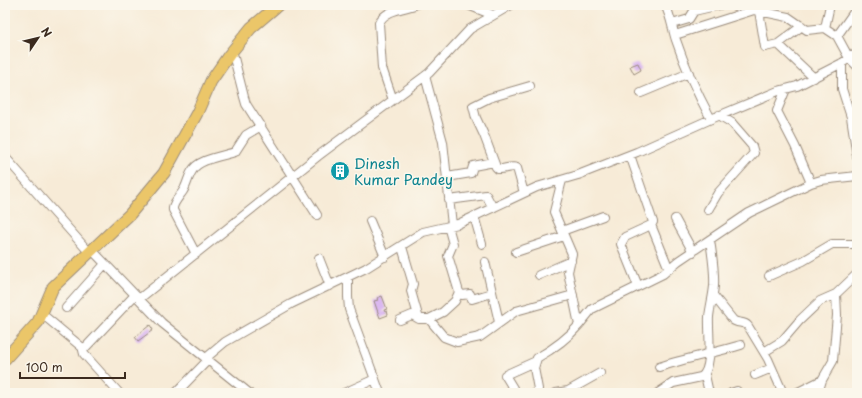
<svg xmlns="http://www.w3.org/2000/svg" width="862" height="398" viewBox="0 0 862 398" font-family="'Playpen Sans',sans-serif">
  <rect width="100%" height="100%" fill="#fbf7ec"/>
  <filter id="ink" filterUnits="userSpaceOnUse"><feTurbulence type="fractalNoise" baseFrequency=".025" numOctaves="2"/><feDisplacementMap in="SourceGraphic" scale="8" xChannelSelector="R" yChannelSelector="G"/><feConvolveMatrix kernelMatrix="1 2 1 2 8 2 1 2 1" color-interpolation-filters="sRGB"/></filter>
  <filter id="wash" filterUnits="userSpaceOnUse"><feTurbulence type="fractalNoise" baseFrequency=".012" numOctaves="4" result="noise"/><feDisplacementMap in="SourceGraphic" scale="16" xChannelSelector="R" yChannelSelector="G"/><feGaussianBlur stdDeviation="0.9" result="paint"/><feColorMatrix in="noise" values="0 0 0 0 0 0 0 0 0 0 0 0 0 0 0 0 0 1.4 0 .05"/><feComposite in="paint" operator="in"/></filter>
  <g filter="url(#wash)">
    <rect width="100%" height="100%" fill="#f7ebd7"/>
    <g id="blocks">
      <path fill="#d6aff1" d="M638,63L641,70L634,74L630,66Z
        M341,165L346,174L336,178L334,175L337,173L334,168Z
        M382,296L387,309L384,310L385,312L387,311L388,315L380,318L374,301L378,300L377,298Z
        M150,325L153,330L138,341L135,337Z"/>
    </g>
  </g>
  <g filter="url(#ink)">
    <use href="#blocks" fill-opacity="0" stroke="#998a7a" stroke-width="1"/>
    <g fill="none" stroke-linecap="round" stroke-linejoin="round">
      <g stroke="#998a7a" stroke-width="10">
        <path id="minor" d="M468,5L493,15
          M665,5C671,16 672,28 676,40C685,67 697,93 711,119
          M830,5L825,28L837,36L849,58L857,66
          M759,11L765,47L778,44L814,78
          M672,24L689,19L694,11L720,5
          M675,35L754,10L788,17L807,30L825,28
          M837,36L854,12V5
          M778,44L802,26
          M232,50L244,97L246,104L317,215
          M842,63V89L851,117L857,156
          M425,76L443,142L452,225
          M786,89L777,111L795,146L811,183
          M641,93L689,73
          M393,100L382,68L379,23C385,10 402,9 415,5
          M630,155L653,222L651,225L625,237L621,244L638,286
          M5,157L89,252
          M447,177L471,173L473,166L494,162
          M524,193L517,168C511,165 504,170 498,169L496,167L484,135L476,118L473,106L489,98L530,86
          M449,200L486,195L493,208
          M708,210L718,193L754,153L752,146L732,123L719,115
          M474,216L482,244
          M675,219L693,252
          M370,221L385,257
          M651,225L669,269
          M562,231L603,216
          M402,247L413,284L411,291L419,319
          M92,250L162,323L249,393
          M516,252L564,236
          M196,254L173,210C172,204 179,197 183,191C187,185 188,177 192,171C198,159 223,156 235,152L246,135L261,126
          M319,258L330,286
          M485,262L499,322
          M539,275L571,261
          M769,276L803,261L832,244H857
          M348,277V297L349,309L380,393
          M459,292L462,295L470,294L472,299L492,293
          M713,295L733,320C737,324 744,321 748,326L768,359L783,393
          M139,299L318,156L429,73L470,29L511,5
          M66,308L105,264
          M42,314L84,349
          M429,319L444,337L457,342L480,337L516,311L573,295
          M400,320L412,315L419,319H429L443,312L455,301L459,292L449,259L448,256L453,244L448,226
          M579,325L592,309L663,274L678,261L749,213L811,183L821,180L857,176
          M764,352L782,341L800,320L820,301L836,294L857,274
          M206,358L225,342L291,304L366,268L423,232L458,224L537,187L578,175L637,152L711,119L778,91L797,86L842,63L857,53
          M659,367C686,358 714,353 741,345
          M705,375L709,393
          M755,375L772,368
          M119,393L84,354L83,350L135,295
          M176,393L208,360
          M344,393L375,379
          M516,393L505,375L536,361
          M536,393L538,389L534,368L537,358C553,349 567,339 579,325L568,272L572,254L554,212L562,180
          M556,393L568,391L600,373
          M658,393L673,383L701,377C714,369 708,331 709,317C710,307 713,297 714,286C715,271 712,255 710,240
          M731,393L737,391
          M796,393L822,380
          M818,393L822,380L833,361L837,315L836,294"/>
      </g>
      <g stroke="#998a7a" stroke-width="13">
        <path id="major" d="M5,359L38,322L53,287L130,214L164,173L197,113L211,81L229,55L251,28L278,5"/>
      </g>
      <use href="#minor" stroke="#fff" stroke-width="8"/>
      <use href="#major" stroke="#ebc669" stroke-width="11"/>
    </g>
  </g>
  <defs>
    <g id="building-disc" transform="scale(1)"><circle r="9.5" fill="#0f9aa8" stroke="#fbf7ec"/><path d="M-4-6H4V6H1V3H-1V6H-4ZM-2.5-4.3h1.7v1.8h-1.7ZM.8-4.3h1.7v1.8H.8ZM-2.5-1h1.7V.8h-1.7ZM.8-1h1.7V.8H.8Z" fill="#fff"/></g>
  </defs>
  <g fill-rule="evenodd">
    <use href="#building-disc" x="340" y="171"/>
  </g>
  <g text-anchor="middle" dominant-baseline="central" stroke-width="3" stroke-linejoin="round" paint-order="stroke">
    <g font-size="14" fill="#0d838f" stroke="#fbf7ec" text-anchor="start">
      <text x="354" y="163">Dinesh<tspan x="354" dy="16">Kumar Pandey</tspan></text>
    </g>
  </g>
  <rect width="862" height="398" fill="none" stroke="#fbf7ec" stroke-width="20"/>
  <g transform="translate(38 38) rotate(55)" stroke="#fbf7ec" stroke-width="3" paint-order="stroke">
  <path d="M0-3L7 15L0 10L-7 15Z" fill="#3b2a1e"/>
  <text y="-6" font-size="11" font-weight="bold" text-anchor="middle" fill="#3b2a1e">N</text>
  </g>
  <path d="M20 372v6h105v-6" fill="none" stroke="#3b2a1e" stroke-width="2"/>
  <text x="26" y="372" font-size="12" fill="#3b2a1e" stroke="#fbf7ec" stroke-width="3" paint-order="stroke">100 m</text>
</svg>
